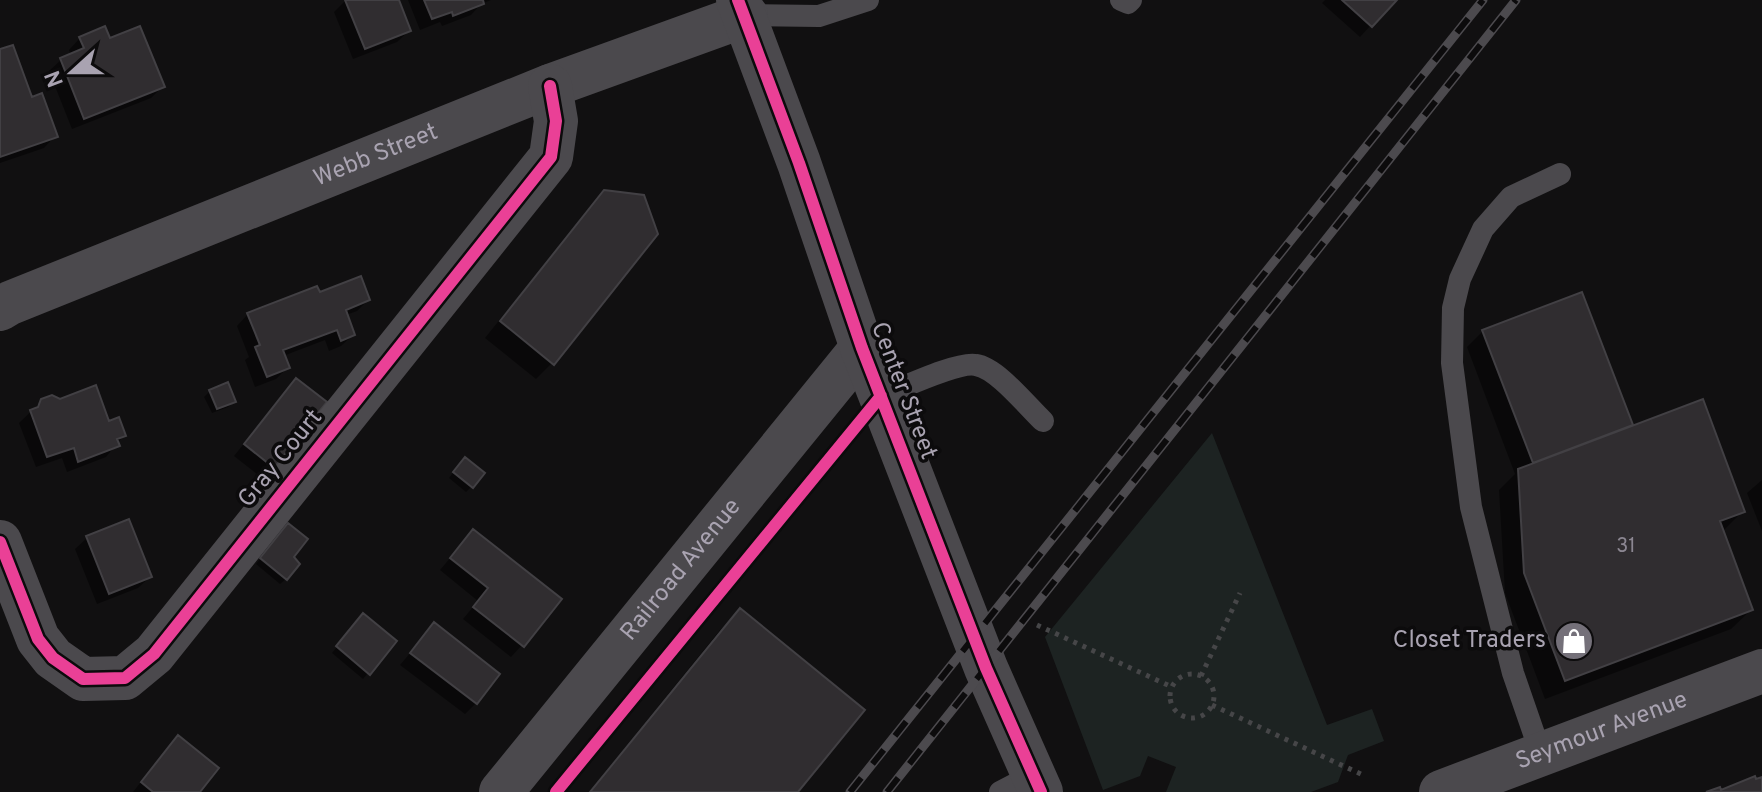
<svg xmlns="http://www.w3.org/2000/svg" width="1762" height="792" viewBox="0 0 1762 792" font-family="Overpass,sans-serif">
  <rect width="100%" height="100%" fill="#111011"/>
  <path fill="#1d2322" d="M1212,433L1327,725L1372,709L1384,741L1348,755L1338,782L1311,792H1166L1176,767L1148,756L1140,776L1103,790L1045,637Z"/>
  <path fill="#0007" d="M346,0H397L409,31L397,42L353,59L334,12Z
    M408,0H491L481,4L471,15L442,26L440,22L420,30Z
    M1325,0H1394L1360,37L1322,3Z
    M80,38L109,41L163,86L151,98L72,129L49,71L61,60L71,56L69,50Z
    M0,51L55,136L44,148L0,163Z
    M605,192L552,363L536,379L485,338L588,209Z
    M319,295L368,300L357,311L346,315L353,335L341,346L329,351L325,340L283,356L288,367L276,379L255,387L245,360L249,357L237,326L248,314Z
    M1483,331L1630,425L1624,431L1743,511L1723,531L1751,610L1731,629L1545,699L1505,593L1499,490L1515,474L1467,347Z
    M210,391L234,402L228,407L212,413L204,397Z
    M285,392L273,467L262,478L234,456Z
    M42,401L107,423L124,435L106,457L67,472L62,458L36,467L19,423Z
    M459,465L472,486L466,492L449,478Z
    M1762,480V531L1747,493Z
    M283,531L291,557L286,579L280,584L256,564Z
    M473,531L522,645L511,657L463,619L478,601L440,570Z
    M87,538L150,577L138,588L97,604L75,549Z
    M740,611L795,792H589L720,630Z
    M358,621L368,673L363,679L332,653Z
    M434,625L476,703L465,714L400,665Z
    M178,738L198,792H133L167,749Z"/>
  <path fill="#302d30" stroke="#424044" stroke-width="2" d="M345,0H399L411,31L365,49Z
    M424,0H483L484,4L453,16L452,12L432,19Z
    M1342,0H1397L1372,27Z
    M105,26L110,38L140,26L165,87L84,119L60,58L84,48L79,37Z
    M13,45L32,97L42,93L58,137L0,157V49Z
    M604,190L644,195L658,234L554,365L500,321Z
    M361,276L370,300L346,310L355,335L341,341L337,330L283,350L290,368L267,377L255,347L260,345L247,313L317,286L320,292Z
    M1582,292L1633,425L1533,463L1482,330Z
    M296,378L327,402L274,468L244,444Z
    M228,382L236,402L217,409L209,390Z
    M96,385L109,421L119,417L126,436L117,439L120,446L78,462L74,448L47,457L30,410L38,407L41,399L52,395L60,399Z
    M1703,399L1745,512L1720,521L1753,610L1565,681L1524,573L1518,469Z
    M465,457L485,473L473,488L453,472Z
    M129,519L152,577L109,594L86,536Z
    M288,523L308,539L294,557L300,564L287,580L260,558Z
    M473,529L562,599L524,647L473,607L488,588L450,558Z
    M740,608L865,710L798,792H590Z
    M363,613L397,641L370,675L336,646Z
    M434,622L500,674L477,704L410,653Z
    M178,735L219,768L200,792H153L141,782Z
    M1755,776L1756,779L1762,777V792H1706L1720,787L1721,790Z"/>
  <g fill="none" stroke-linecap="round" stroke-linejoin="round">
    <path stroke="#464648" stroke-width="5" stroke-dasharray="4 6" stroke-linecap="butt" d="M1037,625L1172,687
      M1170 696a22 22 0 1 1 44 0a22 22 0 1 1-44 0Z
      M1201,676L1240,593
      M1212,705L1365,776"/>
    <path stroke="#4b494d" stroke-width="22" d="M1121,0L1128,3L1131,0
      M746,15L819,16L868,0
      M881,396C900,389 958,361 976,365C997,368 1027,406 1043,421
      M1541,754L1513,673L1471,507L1452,363L1453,308L1460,279L1483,229L1511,197L1560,174
      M1000,792L1033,775"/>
    <g stroke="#4b494d" stroke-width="44">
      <path id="s1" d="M0,309L10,303L550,86L746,15"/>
      <path d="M0,542L38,639L53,658L83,679L125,678L154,654L551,157L556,121L550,86"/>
      <path id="s2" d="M501,792L862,348"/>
      <path id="s3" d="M1441,792L1762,671"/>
    </g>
    <path stroke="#4b494d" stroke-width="44" d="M738,0L799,163L862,348L986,668L1041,792"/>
    <g stroke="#4c4a4e" stroke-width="9">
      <path id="rail" d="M850,792L1483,0
        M887,792L1516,0"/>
    </g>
    <use href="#rail" stroke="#0c0b0c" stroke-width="6" stroke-dasharray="18" stroke-linecap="butt"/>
    <g stroke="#0c0b0c" stroke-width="17">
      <path id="cycleway" d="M738,0L799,163L862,348L986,668L1041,792
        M0,542L38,639L53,658L83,679L125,678L154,654L551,157L556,121L550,86
        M556,792L881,396"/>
    </g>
    <use href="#cycleway" stroke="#ea4096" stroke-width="12"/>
  </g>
  <defs>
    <g id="shop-disc" transform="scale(2)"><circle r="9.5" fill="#747079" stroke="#0c0b0c"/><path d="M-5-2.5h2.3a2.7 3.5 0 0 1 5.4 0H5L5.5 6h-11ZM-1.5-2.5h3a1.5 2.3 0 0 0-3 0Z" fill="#fff"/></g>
  </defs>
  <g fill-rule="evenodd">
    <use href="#shop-disc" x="1574" y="641"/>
  </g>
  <g text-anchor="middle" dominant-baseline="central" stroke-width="7" stroke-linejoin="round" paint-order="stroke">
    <g font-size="20" fill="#8b8691">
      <text x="1626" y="547">31</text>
    </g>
    <g font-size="24" fill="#a9a3b1" stroke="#0c0b0c">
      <text stroke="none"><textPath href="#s1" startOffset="406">Webb Street</textPath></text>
      <text transform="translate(903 391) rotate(69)">Center Street</text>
      <text transform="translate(281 459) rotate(-51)">Gray Court</text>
      <text stroke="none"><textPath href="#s2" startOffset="286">Railroad Avenue</textPath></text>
      <text stroke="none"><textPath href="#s3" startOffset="172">Seymour Avenue</textPath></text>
    </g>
    <g font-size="24" fill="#a9a3b1" stroke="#0c0b0c" text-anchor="end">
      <text x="1546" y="641">Closet Traders</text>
    </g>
  </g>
  <g transform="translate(72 72) rotate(249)" stroke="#0c0b0c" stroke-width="6" paint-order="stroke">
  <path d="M0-6L14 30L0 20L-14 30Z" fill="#a9a3b1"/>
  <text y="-12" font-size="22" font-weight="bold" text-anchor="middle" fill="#a9a3b1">N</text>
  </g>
</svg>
